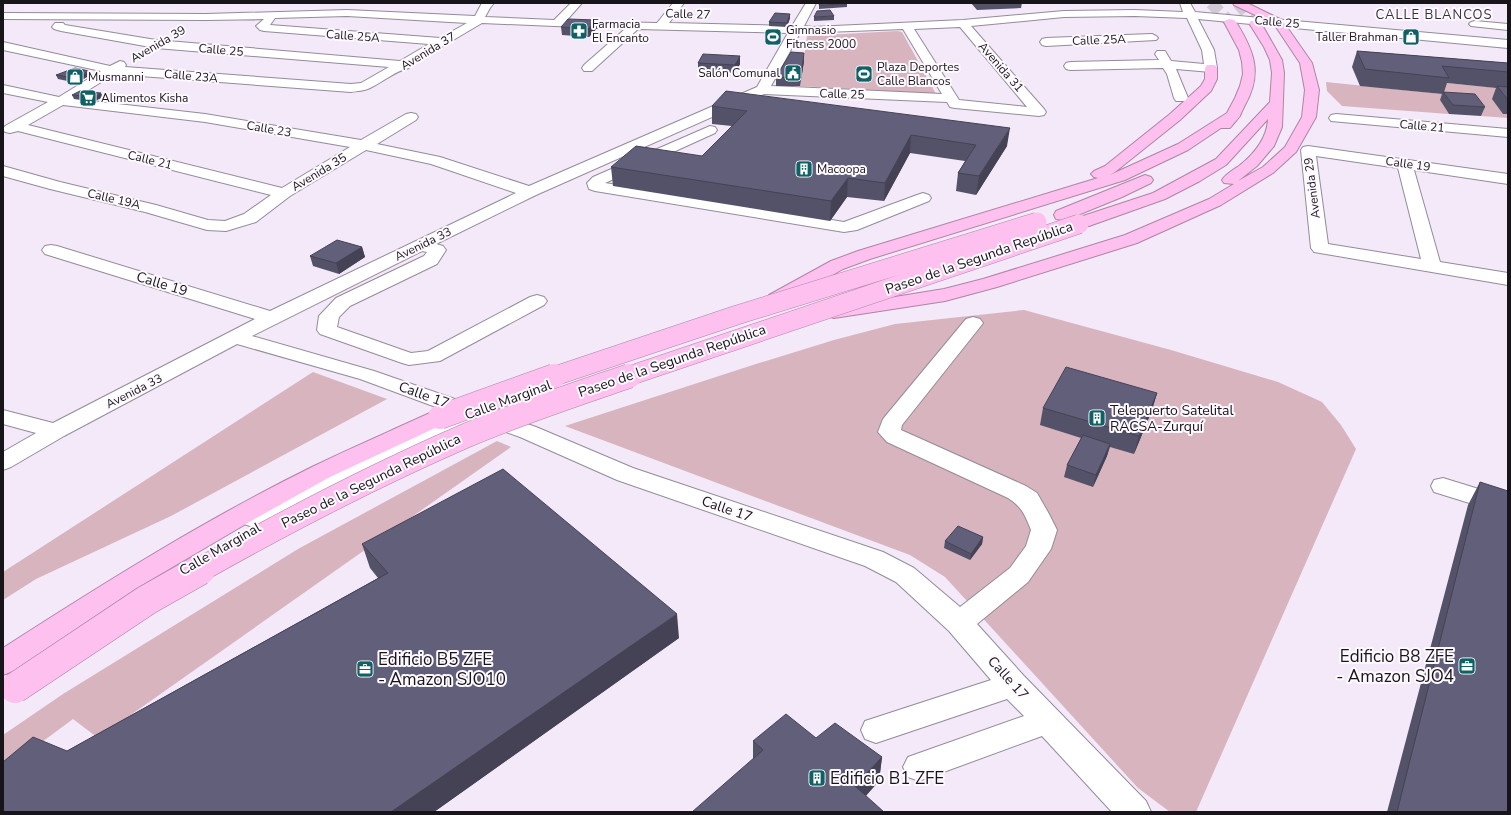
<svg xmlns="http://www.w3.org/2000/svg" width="1511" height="815" viewBox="0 0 1511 815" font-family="'Nunito Sans',sans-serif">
  <rect width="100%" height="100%" fill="#f3e9f8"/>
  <path fill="#d7b4be" d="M897,31L902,32L936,94L800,86L807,36Z
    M1326,82L1442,94L1436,82L1508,89V118L1481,116L1471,103L1440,100L1449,114L1342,106L1327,91Z
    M1024,310L1171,350L1278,382L1322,402L1341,425L1356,449L1196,812H1170L1138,788L945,577L910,555L565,426L756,364L834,340L895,324Z
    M313,372L387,399L171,516L36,579L3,600V572Z
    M497,441L511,447L98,738L73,719L3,771V735L63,694L298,549Z"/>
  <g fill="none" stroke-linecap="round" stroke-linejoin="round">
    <path stroke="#d2c9d7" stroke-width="12" stroke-dasharray="12 6" stroke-linecap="butt" d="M1211,3L1230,22
      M1238,3L1255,23"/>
    <g stroke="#948b99" stroke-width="2">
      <path id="minor" d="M482,3H494L490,8L485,17L554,20L571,3H582L566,21L657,23L673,3H684L669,23L792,26L806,3H816L804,26L813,27L963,20L1064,11L1135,10L1183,12L1180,3H1190L1195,12L1508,40V48L1198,19L1214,50L1217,68L1215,71L1211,72L1176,69L1188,98L1186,101H1176L1174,98L1167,74L1163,68L1070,70L1066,69L1064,66L1066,63L1070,62L1159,60L1155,54L1157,51H1165L1171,61L1204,64L1202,50L1187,18L1135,16L1064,17L971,26L1044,109L1046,112L1044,115L1039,116L955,108L950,107L947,102L764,94L536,195L436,244L443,246L446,250L437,264L350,306L339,317L337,327L411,353L428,351L530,297L537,295L544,297L547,301L544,305L440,361L409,365L402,363L320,334L317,330L319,316L336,298L424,256L427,252L422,251L252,336L374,371L536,427L633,468L883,552L914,568L960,607L1010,568L1026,546L1031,530C1025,515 1022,507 1008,498L887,442L878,432L883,419L966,319L973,317L980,319L983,323L980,327L902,425L901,430L1026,486L1037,493L1049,514L1057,530L1051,549L1028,582L977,624L1024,676L1146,801L1151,812H1112L1042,736L919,781L908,777L903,767L908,757L1024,716L1007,699L876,743L865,739L861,730L865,721L991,680L949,631L896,582L865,566L617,480L520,437L472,420L377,465L262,524L253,527L244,524L240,518L244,512L361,455L452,413L360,379L237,344L64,436L11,467L3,470V452L36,433L3,424V410L53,423L255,319L45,254L42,250L45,246L51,245L57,246L270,311L516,193L431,164L366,150L290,196L256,222L226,231L207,230L145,212L50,189L3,176V166L60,182L156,205L208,220L225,221L244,214L271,195L18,131L10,133L5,132L3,129L5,126L48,102L3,93V85L59,97L101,71L3,50V42L110,66L120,61L124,62L126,65L125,67L351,84L361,83L389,67L156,48L61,31L54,29L52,27L55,23H63L65,25L156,40L400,61L429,44L264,31L260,30L256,26L264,19L206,20L3,19V13L206,14L347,10L475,16ZM347,16L467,23L440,38L270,25L275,18ZM482,23L625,29L584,65L582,68L584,71H592L638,29L788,33L757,87L529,186L440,157L377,144L416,120L418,117L416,114L411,113L406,114L361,140L205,114L74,99L114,74L351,92C357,91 364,91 370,88C383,82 395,71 409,68L411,65ZM960,27L1027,107L959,100L914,29ZM903,29L942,94L771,86L800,33ZM63,105L205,122L350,147L282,188L28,125Z
        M1475,21L1508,24V30L1471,26L1469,24L1471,22Z
        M1152,34L1156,36L1158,38L1156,40L1046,46L1042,45L1040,42L1042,39L1046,38Z
        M1336,114L1508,129V137L1331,121L1329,118L1331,115Z
        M710,126L715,127L717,130L715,133L605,183L844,222L917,195L923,193L929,195L931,198L929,201L857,230L844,232L595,191L589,189L587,183L593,177Z
        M1308,146L1508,174V184L1414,170L1440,262L1508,273V285L1314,252L1311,248L1301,150L1303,147ZM1316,156L1398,168L1421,259L1328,244Z
        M1443,478L1508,498V515L1434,492L1431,486L1434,480Z"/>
    </g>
    <g stroke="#ae84a4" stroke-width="2">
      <path id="highway" d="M1233,3H1247L1282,20L1312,63L1319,90L1316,117L1296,152L1273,173L1221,205L1137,243L997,287L945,301L834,318L827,316L824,312L827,308L944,289L983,279L1125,235L1209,199L1234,184L1224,183L1222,180C1226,174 1233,170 1239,166C1254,154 1267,139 1268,119L1226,165L1200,181L1165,199L1089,226L1083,227L1077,226L1075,222L1077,218L1153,193L1216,159L1270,102L1272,73L1270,60L1264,47L1249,23L1251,21H1259L1261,23L1282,60L1284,73L1282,127L1274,146L1257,166L1238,181L1263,167L1285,147L1302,117L1305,90L1300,63L1274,24L1234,5Z
        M1230,19L1234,20L1236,22C1254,51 1263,73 1245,105C1243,109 1241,113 1240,116C1237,120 1233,124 1230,128H1221L1188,150L1125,180L870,259L843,269L783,303L776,305L769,303L767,299L769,295L831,261L858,251L1098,178L1094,177L1091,174L1094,171L1105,166L1170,114L1201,86L1205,79V68L1207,65H1215L1217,68V79L1211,91L1180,120L1115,172L1110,175L1178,144L1227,113L1235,98L1240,86L1243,74L1242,62L1239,50L1224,22L1226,20Z
        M1145,175L1151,177L1153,180L1151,183L1122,197L1068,219L1062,220L1056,219L1054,215L1056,211Z
        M440,410L448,412L451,417L448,422L330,477L251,521L135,589L13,671L3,675V648C104,583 206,519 314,466C353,447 393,430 432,412Z"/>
    </g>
    <use href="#minor" fill="#fff" fill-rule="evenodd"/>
    <use href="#highway" fill="#fec0ee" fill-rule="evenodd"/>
    <g stroke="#ae84a4" stroke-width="20" stroke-linecap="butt">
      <path id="highway-bridge-far2" d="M552,377L737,315L1037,222
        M626,377L1079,224"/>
    </g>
    <g stroke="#ae84a4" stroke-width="25" stroke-linecap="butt">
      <path id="highway-bridge-far1" d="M440,417L554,376
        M198,571C285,522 373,476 465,436C519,413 574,395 629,376"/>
    </g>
    <g stroke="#ae84a4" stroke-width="31" stroke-linecap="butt">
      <path id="highway-bridge" d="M15,688L147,600L200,570"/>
    </g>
    <use href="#highway-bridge-far2" stroke="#fec0ee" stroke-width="19"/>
    <use href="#highway-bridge-far1" stroke="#fec0ee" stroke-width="24"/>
    <use href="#highway-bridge" stroke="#fec0ee" stroke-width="30"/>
  </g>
  <path fill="#545269" d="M971,3H1022L1021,8L977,10Z
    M847,4V7L819,9V5Z
    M790,14V18L787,27L769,26V22Z
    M834,16V20L814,21V17Z
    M561,27L597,28L589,37L562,35Z
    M1357,51L1508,63V114H1503L1492,99L1496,88L1447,83L1444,92L1485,107L1481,116L1449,114L1440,100L1442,94L1360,86L1352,67Z
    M740,56V64L735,73L698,71V63Z
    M804,61L800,86H776V77Z
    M56,75H90L77,83L58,79Z
    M72,95L103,97L95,101L74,99Z
    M712,106L1007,146L976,195L956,191L958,173L965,161L910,153L884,201L847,197L830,221L613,186L611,167L702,156L732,126L712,124Z
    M362,247L365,257L339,274L313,266L310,256Z
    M1157,393L1152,410L1134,454L1110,447L1107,456L1093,487L1064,477L1067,465L1081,438L1040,425L1043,408Z
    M1480,482L1508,812H1387L1468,505Z
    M983,537L982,544L970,560L944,548L945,541Z
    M362,544L679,638L434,812H3L67,751L378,578L370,568Z
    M816,738L882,757L879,781L866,796L753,759V741Z"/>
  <path fill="#454255" d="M790,14V18L787,27V23Z
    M596,20L597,28L589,37L588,29Z
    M804,53V61L800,86L801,78Z
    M740,56V64L735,73V65Z
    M89,71L90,75L77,83L75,78Z
    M101,93L103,97L95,101L94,97Z
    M1010,128L1007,146L976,195L979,176Z
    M911,135L910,153L884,201L885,183Z
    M848,178L847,197L830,221L831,201Z
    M362,247L365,257L339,274L336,263Z
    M1157,393L1152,410L1134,454L1139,436Z
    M1110,444L1107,456L1093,487L1096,475Z
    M983,537L982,544L970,560L971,554Z
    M677,614L679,638L434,812H391Z
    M882,757L879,781L852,810L855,786Z"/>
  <path fill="#625f7a" stroke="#454255" d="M820,3H846L847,4L819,5Z
    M830,10L834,16L814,17L817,11Z
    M775,13L790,14L787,23L769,22Z
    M568,19L596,20L588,29L561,27Z
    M1357,51L1508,63V72L1442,66L1449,78L1365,69Z
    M791,52L804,53L801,78L776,77Z
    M703,54L740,56L735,65L698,63Z
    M75,68L89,71L75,78L56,75Z
    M1497,86L1508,87V100Z
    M80,91L101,93L94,97L72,95Z
    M726,91L1010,128L979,176L958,173L976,145L911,135L885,183L848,178L831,201L611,167L636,146L702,156L747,111L712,106Z
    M1443,92L1475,94L1485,107L1453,105Z
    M337,240L362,247L336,263L310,256Z
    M1066,367L1157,393L1139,436L1043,408Z
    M1083,435L1110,444L1096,475L1067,465Z
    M503,469L677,614L391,812H3V762L33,737L67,751L388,573L362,544Z
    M1480,482L1508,491V812H1397Z
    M958,526L983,537L971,554L945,541Z
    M786,714L816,738L835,723L882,757L855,786L884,812H692L763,750L753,741Z"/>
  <defs>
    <g id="pharmacy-square" transform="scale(0.9)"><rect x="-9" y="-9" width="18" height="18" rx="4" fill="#106165" stroke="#fdf9ff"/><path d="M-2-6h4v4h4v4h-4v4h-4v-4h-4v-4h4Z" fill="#fff"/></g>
    <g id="stadium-square" transform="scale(0.9)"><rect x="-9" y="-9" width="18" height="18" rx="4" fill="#106165" stroke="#fdf9ff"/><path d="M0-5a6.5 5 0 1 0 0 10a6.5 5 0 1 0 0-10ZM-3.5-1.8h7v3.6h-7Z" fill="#fff"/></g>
    <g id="shop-square" transform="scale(0.9)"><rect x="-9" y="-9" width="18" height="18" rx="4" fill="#106165" stroke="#fdf9ff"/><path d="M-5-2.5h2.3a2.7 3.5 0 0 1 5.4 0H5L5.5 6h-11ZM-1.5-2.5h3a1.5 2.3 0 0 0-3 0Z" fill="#fff"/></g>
    <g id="civic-square" transform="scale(0.9)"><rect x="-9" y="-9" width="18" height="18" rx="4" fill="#106165" stroke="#fdf9ff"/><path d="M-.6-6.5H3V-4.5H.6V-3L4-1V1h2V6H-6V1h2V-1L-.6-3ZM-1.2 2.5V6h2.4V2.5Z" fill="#fff"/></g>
    <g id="supermarket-square" transform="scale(0.9)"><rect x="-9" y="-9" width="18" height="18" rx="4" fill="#106165" stroke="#fdf9ff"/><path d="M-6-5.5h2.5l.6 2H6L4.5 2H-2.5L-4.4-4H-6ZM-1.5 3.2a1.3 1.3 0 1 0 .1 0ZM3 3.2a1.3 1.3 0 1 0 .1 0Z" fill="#fff"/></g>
    <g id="building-square" transform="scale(0.9)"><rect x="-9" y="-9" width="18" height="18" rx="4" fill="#106165" stroke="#fdf9ff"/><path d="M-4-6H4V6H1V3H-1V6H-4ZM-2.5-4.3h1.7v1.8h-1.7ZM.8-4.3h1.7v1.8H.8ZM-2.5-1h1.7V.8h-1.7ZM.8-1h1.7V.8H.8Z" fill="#fff"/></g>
    <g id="office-square" transform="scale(0.9)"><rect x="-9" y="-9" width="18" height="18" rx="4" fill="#106165" stroke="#fdf9ff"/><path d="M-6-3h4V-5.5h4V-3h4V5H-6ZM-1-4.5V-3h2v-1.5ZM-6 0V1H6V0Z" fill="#fff"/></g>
  </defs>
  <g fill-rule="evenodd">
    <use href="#pharmacy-square" x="579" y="31"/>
    <use href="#stadium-square" x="773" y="37"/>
    <use href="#shop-square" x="1411" y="37"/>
    <use href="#civic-square" x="793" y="73"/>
    <use href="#stadium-square" x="864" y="74"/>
    <use href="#shop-square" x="75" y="77"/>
    <use href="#supermarket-square" x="88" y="98"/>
    <use href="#building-square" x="804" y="169"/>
    <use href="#building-square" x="1097" y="418"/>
    <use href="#office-square" x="1467" y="666"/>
    <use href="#office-square" x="365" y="669"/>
    <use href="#building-square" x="817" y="778"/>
  </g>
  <g text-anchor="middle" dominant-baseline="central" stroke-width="4" stroke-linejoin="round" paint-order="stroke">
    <g font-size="12" fill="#18151a" stroke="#fdf9ff">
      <text transform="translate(688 14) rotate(2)">Calle 27</text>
      <text transform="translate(1277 22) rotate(5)">Calle 25</text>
      <text transform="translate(353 36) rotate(4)">Calle 25A</text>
      <text transform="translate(1099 40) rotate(-2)">Calle 25A</text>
      <text transform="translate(158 44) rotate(-30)">Avenida 39</text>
      <text transform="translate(221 50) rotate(5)">Calle 25</text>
      <text transform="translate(428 51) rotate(-31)">Avenida 37</text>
      <text transform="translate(1001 67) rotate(49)">Avenida 31</text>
      <text transform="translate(191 76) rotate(5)">Calle 23A</text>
      <text transform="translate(842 94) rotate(2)">Calle 25</text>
      <text transform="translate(1422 126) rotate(5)">Calle 21</text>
      <text transform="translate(269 129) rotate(10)">Calle 23</text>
      <text transform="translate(150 160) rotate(14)">Calle 21</text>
      <text transform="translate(1408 164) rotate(8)">Calle 19</text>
      <text transform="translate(319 172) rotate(-31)">Avenida 35</text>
      <text transform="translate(1312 188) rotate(-97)">Avenida 29</text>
      <text transform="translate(114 199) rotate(13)">Calle 19A</text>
      <text transform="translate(423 244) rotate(-26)">Avenida 33</text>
      <text transform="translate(134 391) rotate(-27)">Avenida 33</text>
    </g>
    <g font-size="12" fill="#18151a" stroke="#fdf9ff" text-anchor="start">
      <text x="592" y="24">Farmacia<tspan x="592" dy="14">El Encanto</tspan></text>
      <text x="786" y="30">Gimnasio<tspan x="786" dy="14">Fitness 2000</tspan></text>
      <text x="1398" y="37" text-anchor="end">Taller Brahman</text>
      <text x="877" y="67">Plaza Deportes<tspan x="877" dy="14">Calle Blancos</tspan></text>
      <text x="780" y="73" text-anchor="end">Salón Comunal</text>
      <text x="88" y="77">Musmanni</text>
      <text x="101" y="98">Alimentos Kisha</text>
      <text x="817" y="169">Macoopa</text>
    </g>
    <g font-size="13" letter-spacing="1" fill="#362e3a" stroke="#fdf9ff">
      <text x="1434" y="15">CALLE BLANCOS</text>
    </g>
    <g font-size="14" fill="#18151a" stroke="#fdf9ff">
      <text transform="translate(979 258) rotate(-19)">Paseo de la Segunda República</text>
      <text transform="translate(162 284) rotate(17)">Calle 19</text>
      <text transform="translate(672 361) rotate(-19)">Paseo de la Segunda República</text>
      <text transform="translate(424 395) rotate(20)">Calle 17</text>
      <text transform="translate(508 400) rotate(-20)">Calle Marginal</text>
      <text transform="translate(371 481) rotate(-26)">Paseo de la Segunda República</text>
      <text transform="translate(727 509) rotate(19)">Calle 17</text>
      <text transform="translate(220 549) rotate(-30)">Calle Marginal</text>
      <text transform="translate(1008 678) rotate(48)">Calle 17</text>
    </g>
    <g font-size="14" fill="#18151a" stroke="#fdf9ff" text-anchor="start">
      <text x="1110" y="410">Telepuerto Satelital<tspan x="1110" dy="16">RACSA-Zurquí</tspan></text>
    </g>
    <g font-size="17" fill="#18151a" stroke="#fdf9ff" text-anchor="start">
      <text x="1454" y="656" text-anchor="end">Edificio B8 ZFE<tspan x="1454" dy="20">- Amazon SJO4</tspan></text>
      <text x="378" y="659">Edificio B5 ZFE<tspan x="378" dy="20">- Amazon SJO10</tspan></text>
      <text x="830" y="778">Edificio B1 ZFE</text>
    </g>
  </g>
  <rect width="1511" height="815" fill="none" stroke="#18151a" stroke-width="8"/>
</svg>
